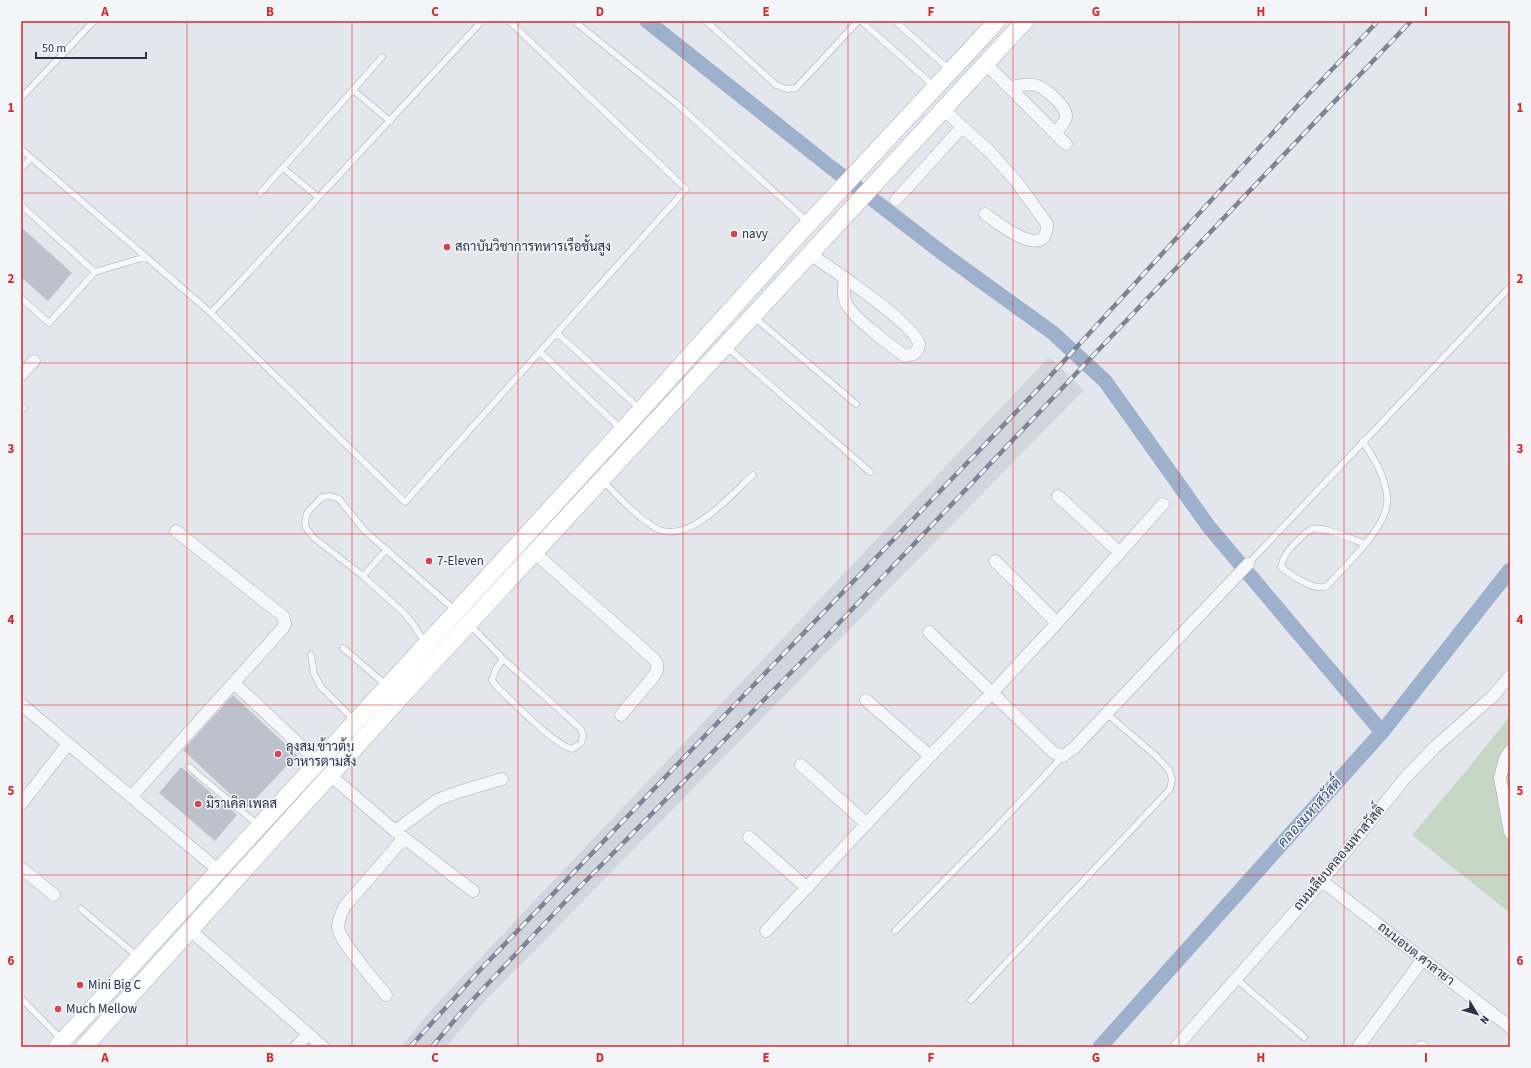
<svg xmlns="http://www.w3.org/2000/svg" width="1531" height="1068" viewBox="0 0 1531 1068" font-family="'Source Sans 3',Sarabun,sans-serif">
  <rect width="100%" height="100%" fill="#e3e6ec"/>
  <path fill="#d1d5de" d="M1049,357L1084,390L483,1003L446,1047H401L433,1008Z"/>
  <path fill="#c7d6c4" d="M1510,716V913L1412,835L1466,771Z"/>
  <g fill="none" stroke-linecap="round" stroke-linejoin="round">
    <path stroke="#9db1cd" stroke-width="15" d="M647,21L828,165L945,255L1053,333L1105,381L1209,527L1382,732
      M1100,1047L1382,732L1510,570"/>
  </g>
  <path fill="#bdc1cc" d="M21,227L72,273L48,301L21,277Z
    M233,695L297,755L246,809L183,750Z
    M181,767L237,815L215,841L159,793Z"/>
  <g fill="none" stroke-linecap="round" stroke-linejoin="round">
    <g stroke="#a8acb7" stroke-width="7">
      <path id="lane" d="M574,21L677,104L808,222
        M706,21L776,85L787,89L796,88L858,21
        M861,21L934,86
        M895,21L950,70
        M353,90L382,57
        M21,98L94,21
        M21,149L211,313L405,502L686,189L509,21
        M283,168L318,197
        M21,169L31,158
        M260,193L353,90L390,121
        M21,205L95,272
        M21,298L49,323L95,272L145,257
        M211,313L482,21
        M754,317L856,404
        M557,333L640,409
        M727,347L870,472
        M540,352L622,430
        M21,411L24,408
        M1363,441C1369,452 1378,464 1382,476C1385,484 1388,495 1387,503C1386,528 1344,567 1327,586C1316,592 1290,575 1281,567C1283,556 1288,551 1295,543C1300,539 1305,532 1312,529C1323,525 1353,540 1365,544
        M602,480C617,495 641,522 660,530C691,542 732,494 753,475
        M1248,564L1510,287
        M363,576L387,549
        M470,625L503,659L581,729L583,736L581,743L572,749C552,743 513,702 496,686L492,680L496,669L503,659
        M425,643L413,624L404,613L363,576L314,538L306,528L305,522L307,513L322,497L330,496L339,499L365,531L456,611
        M343,648L386,685
        M311,655L314,674L321,687L355,721
        M189,767L258,825
        M81,909L137,956
        M895,931L991,833L1063,756
        M1236,979L1304,1037
        M21,998L62,1040
        M971,1000L1170,789L1172,779L1169,770L1156,756L1106,713"/>
    </g>
    <g stroke="#a8acb7" stroke-width="13">
      <path id="street" d="M986,64L1066,144
        M1010,87C1018,86 1027,83 1035,85C1044,87 1068,107 1066,117C1065,123 1059,129 1055,133
        M944,110L990,152L1016,181L1047,224C1047,263 998,223 985,214
        M896,200L962,127
        M810,254C829,267 916,325 919,344C919,348 917,351 914,354L905,356C892,347 852,317 846,303C842,295 844,287 845,278
        M21,375L34,361
        M1058,496L1120,553
        M535,553L654,659C659,666 658,669 654,676L621,715
        M995,561L1057,623
        M929,632L1054,753L1063,756L1074,748L1248,564
        M235,684L318,762
        M866,700L930,756
        M21,704L218,870
        M1510,751L1505,759L1500,778L1510,832
        M801,765L867,824
        M330,775L395,831L473,891
        M131,797L283,628L285,624L283,616L176,531
        M21,804L68,744
        M395,831L437,800L458,792L502,779
        M749,837L807,888
        M21,868L54,895
        M1322,881L1510,1027
        M190,930L323,1047
        M766,931L930,756L992,693L1057,623L1163,504
        M386,995C375,981 339,941 338,927C338,920 342,912 345,906L404,838
        M296,1047L308,1034
        M1176,1047L1322,881L1406,777L1435,747L1493,696L1510,676
        M1358,1047L1423,959
        M1421,1047H1422"/>
    </g>
    <g stroke="#a8acb7" stroke-width="18">
      <path id="secondary" d="M57,1047L641,410L800,233L997,21
        M84,1047L400,698L1025,21"/>
    </g>
    <use href="#lane" stroke="#f6f7fa" stroke-width="6"/>
    <use href="#street" stroke="#f6f7fa" stroke-width="12"/>
    <use href="#secondary" stroke="#fff" stroke-width="17"/>
    <g stroke="#7c8496" stroke-width="4.5">
      <path id="rail" d="M410,1047L480,970L1042,385L1302,101L1378,21
        M432,1047L463,1010L563,904L819,644L1411,21"/>
    </g>
    <use href="#rail" stroke="#f3f5f9" stroke-width="3" stroke-dasharray="9" stroke-linecap="butt"/>
  </g>
  <path fill="none" stroke="#d62828" stroke-width="1" stroke-opacity="0.55" d="M187,21V1047M352,21V1047M518,21V1047M683,21V1047M848,21V1047M1013,21V1047M1179,21V1047M1344,21V1047M21,193H1510M21,363H1510M21,534H1510M21,705H1510M21,875H1510"/>
  <g fill="#d44450" stroke="#f3f5f9" stroke-width="1.5">
    <circle cx="734" cy="234" r="4"/>
    <circle cx="447" cy="247" r="4"/>
    <circle cx="429" cy="561" r="4"/>
    <circle cx="278" cy="754" r="4"/>
    <circle cx="198" cy="804" r="4"/>
    <circle cx="80" cy="985" r="4"/>
    <circle cx="58" cy="1009" r="4"/>
  </g>
  <g text-anchor="middle" dominant-baseline="central" stroke-width="3" stroke-linejoin="round" paint-order="stroke">
    <g font-size="13" fill="#2a3245" stroke="#f3f5f9" text-anchor="start">
      <text x="742" y="234">navy</text>
      <text x="455" y="247">สถาบันวิชาการทหารเรือชั้นสูง</text>
      <text x="437" y="561">7-Eleven</text>
      <text x="286" y="747">ลุงสม ข้าวต้ม<tspan x="286" dy="15">อาหารตามสั่ง</tspan></text>
      <text x="206" y="804">มิราเคิล เพลส</text>
      <text x="88" y="985">Mini Big C</text>
      <text x="66" y="1009">Much Mellow</text>
    </g>
    <g font-size="13" fill="#2a3245" stroke="#f3f5f9">
      <text transform="translate(1339 858) rotate(-50)">ถนนเลียบคลองมหาสวัสดิ์</text>
      <text transform="translate(1416 954) rotate(38)">ถนนอบต.ศาลายา</text>
    </g>
    <g font-size="14" font-style="italic" fill="#324d7b" stroke="#f3f5f9">
      <text transform="translate(1310 813) rotate(-48)">คลองมหาสวัสดิ์</text>
    </g>
  </g>
  <rect width="1531" height="1068" fill="none" stroke="#f3f5f9" stroke-width="44"/>
  <g transform="translate(1477 1014) rotate(128)" stroke="#f3f5f9" stroke-width="3" paint-order="stroke">
  <path d="M0-3L7 15L0 10L-7 15Z" fill="#2a3245"/>
  <text y="-6" font-size="11" font-weight="bold" text-anchor="middle" fill="#2a3245">N</text>
  </g>
  <path d="M36 52v6h110v-6" fill="none" stroke="#2a3245" stroke-width="2"/>
  <text x="42" y="52" font-size="12" fill="#2a3245" stroke="#f3f5f9" stroke-width="3" paint-order="stroke">50 m</text>
  <rect x="22" y="22" width="1487" height="1024" fill="none" stroke="#d62828" stroke-width="1.5"/>
  <g font-size="13" text-anchor="middle" font-weight="bold" fill="#d62828">
    <text x="105" y="16">A</text>
    <text x="270" y="16">B</text>
    <text x="435" y="16">C</text>
    <text x="600" y="16">D</text>
    <text x="766" y="16">E</text>
    <text x="931" y="16">F</text>
    <text x="1096" y="16">G</text>
    <text x="1261" y="16">H</text>
    <text x="1426" y="16">I</text>
    <text x="11" y="112">1</text>
    <text x="1520" y="112">1</text>
    <text x="11" y="283">2</text>
    <text x="1520" y="283">2</text>
    <text x="11" y="453">3</text>
    <text x="1520" y="453">3</text>
    <text x="11" y="624">4</text>
    <text x="1520" y="624">4</text>
    <text x="11" y="795">5</text>
    <text x="1520" y="795">5</text>
    <text x="11" y="965">6</text>
    <text x="1520" y="965">6</text>
    <text x="105" y="1062">A</text>
    <text x="270" y="1062">B</text>
    <text x="435" y="1062">C</text>
    <text x="600" y="1062">D</text>
    <text x="766" y="1062">E</text>
    <text x="931" y="1062">F</text>
    <text x="1096" y="1062">G</text>
    <text x="1261" y="1062">H</text>
    <text x="1426" y="1062">I</text>
  </g>
</svg>
